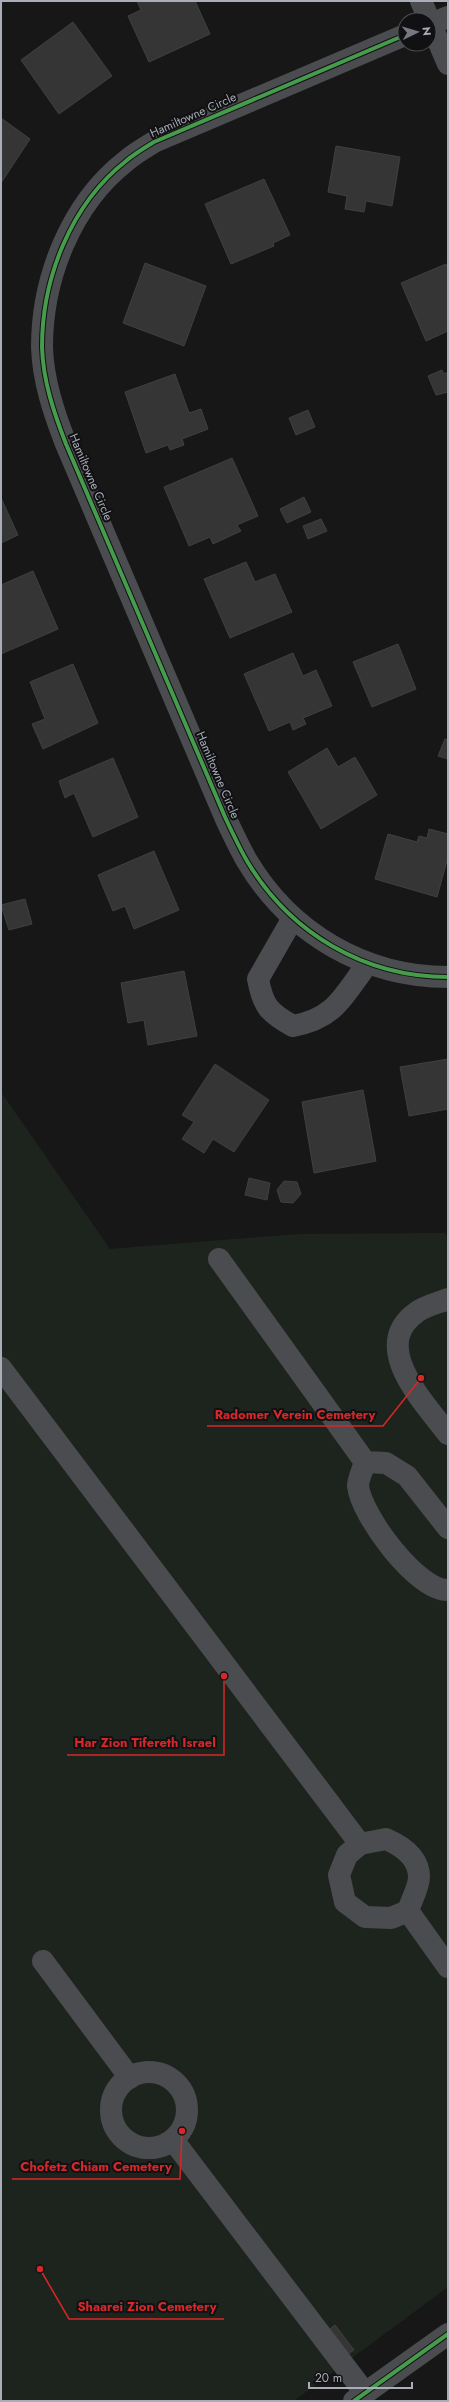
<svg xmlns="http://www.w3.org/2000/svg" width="449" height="2402" viewBox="0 0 449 2402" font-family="Jost,sans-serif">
  <rect width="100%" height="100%" fill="#171717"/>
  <path fill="#1d241e" d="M1,1092L110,1249L298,1234L445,1233L448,1237V2287L294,2401H1Z"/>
  <path fill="#353536" stroke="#3f4043" d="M137,1H195L210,34L149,62L128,16L141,10Z
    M73,22L112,76L59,114L21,60Z
    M1,118L30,139L1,183Z
    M336,146L400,157L392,206L366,201L364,212L345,209L347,196L328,192Z
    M264,179L290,235L273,243L274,246L231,264L205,204Z
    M145,263L206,286L184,346L123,323Z
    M446,264L448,270V331L426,341L401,283Z
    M442,370L444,374L448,372V392L436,395L428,376Z
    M175,374L189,413L201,409L208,429L182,439L184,445L170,450L168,445L146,453L125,392Z
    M308,410L315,427L296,435L289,418Z
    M232,458L258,516L237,525L241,531L213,544L210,537L189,546L164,487Z
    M304,497L311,512L287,523L280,509Z
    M1,498L18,535L1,543Z
    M321,519L327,531L308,539L303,526Z
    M246,562L255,582L275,574L292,612L230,638L204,579Z
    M33,571L58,629L1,654V585Z
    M398,644L416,689L372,707L353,662Z
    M293,653L303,676L316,670L332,706L303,718L306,724L293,730L290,722L269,731L244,674Z
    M73,664L98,723L43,749L32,724L45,719L30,682Z
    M445,739L448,740V759L438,756Z
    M327,748L338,767L355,757L377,795L321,829L288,772Z
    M113,758L138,817L93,837L74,793L65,798L59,781Z
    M429,829L448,834V857L437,897L375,879L388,834L417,842L419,836L427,838Z
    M154,851L179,910L134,929L125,906L113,911L98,875Z
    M25,899L32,924L9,930L1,905Z
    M184,971L197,1036L148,1045L144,1020L128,1023L121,983Z
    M448,1059V1109L409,1116L400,1067Z
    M215,1064L269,1100L234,1152L213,1139L204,1153L182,1139L194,1122L182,1115Z
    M363,1090L376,1161L314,1173L302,1102Z
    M249,1178L270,1183L267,1200L245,1195Z
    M284,1181L297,1182L301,1194L293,1203L281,1202L277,1190Z
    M335,2325L354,2350L342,2358L325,2333Z"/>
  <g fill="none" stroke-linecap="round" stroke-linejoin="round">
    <path stroke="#4b4c50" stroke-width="22" d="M421,1L448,64
      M429,25L448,17
      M405,35L154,142C144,148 134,154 126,161C71,204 42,278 42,347C43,381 54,413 66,444L225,817C232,832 239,847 247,861C290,933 364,977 448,977
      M293,918L258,979C263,1006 269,1013 293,1026C336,1018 343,996 368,963
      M219,1259L365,1462C363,1469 358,1479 358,1486C361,1515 417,1591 448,1590
      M448,1299C438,1303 425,1306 417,1312C368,1346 425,1403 448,1434
      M1,1368L360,1844
      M365,1462L386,1463L407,1476L448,1528
      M386,1839C402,1846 419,1857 419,1877C419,1887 411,1901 408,1911L391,1918L365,1917L345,1902L339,1875L347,1855L360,1844Z
      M408,1911L448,1967
      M43,1961L130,2078
      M111 2110a38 38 0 1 1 76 0a38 38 0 1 1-76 0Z
      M173,2140L365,2393
      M354,2401L448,2334"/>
    <g stroke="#111113" stroke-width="6">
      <path id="cycleway" d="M405,35L154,142C144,148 134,154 126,161C71,204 42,278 42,347C43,381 54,413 66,444L225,817C232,832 239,847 247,861C290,933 364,977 448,977
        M354,2401L448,2334"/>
    </g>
    <use href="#cycleway" stroke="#469c4c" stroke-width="4"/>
  </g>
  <g text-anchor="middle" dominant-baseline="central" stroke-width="4" stroke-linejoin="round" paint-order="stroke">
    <g font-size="12" fill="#a8adb8" stroke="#111113">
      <text transform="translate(193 115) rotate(-24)">Hamiltowne Circle</text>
      <text transform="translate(91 477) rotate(67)">Hamiltowne Circle</text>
      <text transform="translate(218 775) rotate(67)">Hamiltowne Circle</text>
    </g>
  </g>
  <path fill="none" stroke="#d62828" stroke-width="1.5" d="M421 1378L383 1426H207M224 1676L224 1755H67M182 2131L180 2179H12M40 2269L69 2319H224"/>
  <g fill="#d62828" stroke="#111113" stroke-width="1.5">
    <circle cx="421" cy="1378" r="4"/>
    <circle cx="224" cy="1676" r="4"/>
    <circle cx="182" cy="2131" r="4"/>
    <circle cx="40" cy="2269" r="4"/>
  </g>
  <g font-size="13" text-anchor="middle" font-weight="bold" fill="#d62828" stroke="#111113" stroke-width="4" stroke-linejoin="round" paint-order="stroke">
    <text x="295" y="1419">Radomer Verein Cemetery</text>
    <text x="145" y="1747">Har Zion Tifereth Israel</text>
    <text x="96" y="2171">Chofetz Chiam Cemetery</text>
    <text x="147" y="2311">Shaarei Zion Cemetery</text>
  </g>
  <rect width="449" height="2402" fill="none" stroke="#a8adb8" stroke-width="4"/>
  <g transform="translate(417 32) rotate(85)"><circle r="19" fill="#111113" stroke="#4d4f55"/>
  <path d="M0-3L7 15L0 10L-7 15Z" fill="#757880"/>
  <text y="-6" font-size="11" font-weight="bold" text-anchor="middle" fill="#a8adb8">N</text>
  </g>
  <path d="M309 2382v6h103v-6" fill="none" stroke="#a8adb8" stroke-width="2"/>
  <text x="315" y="2382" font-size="12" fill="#a8adb8" stroke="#111113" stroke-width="3" paint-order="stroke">20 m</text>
</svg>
